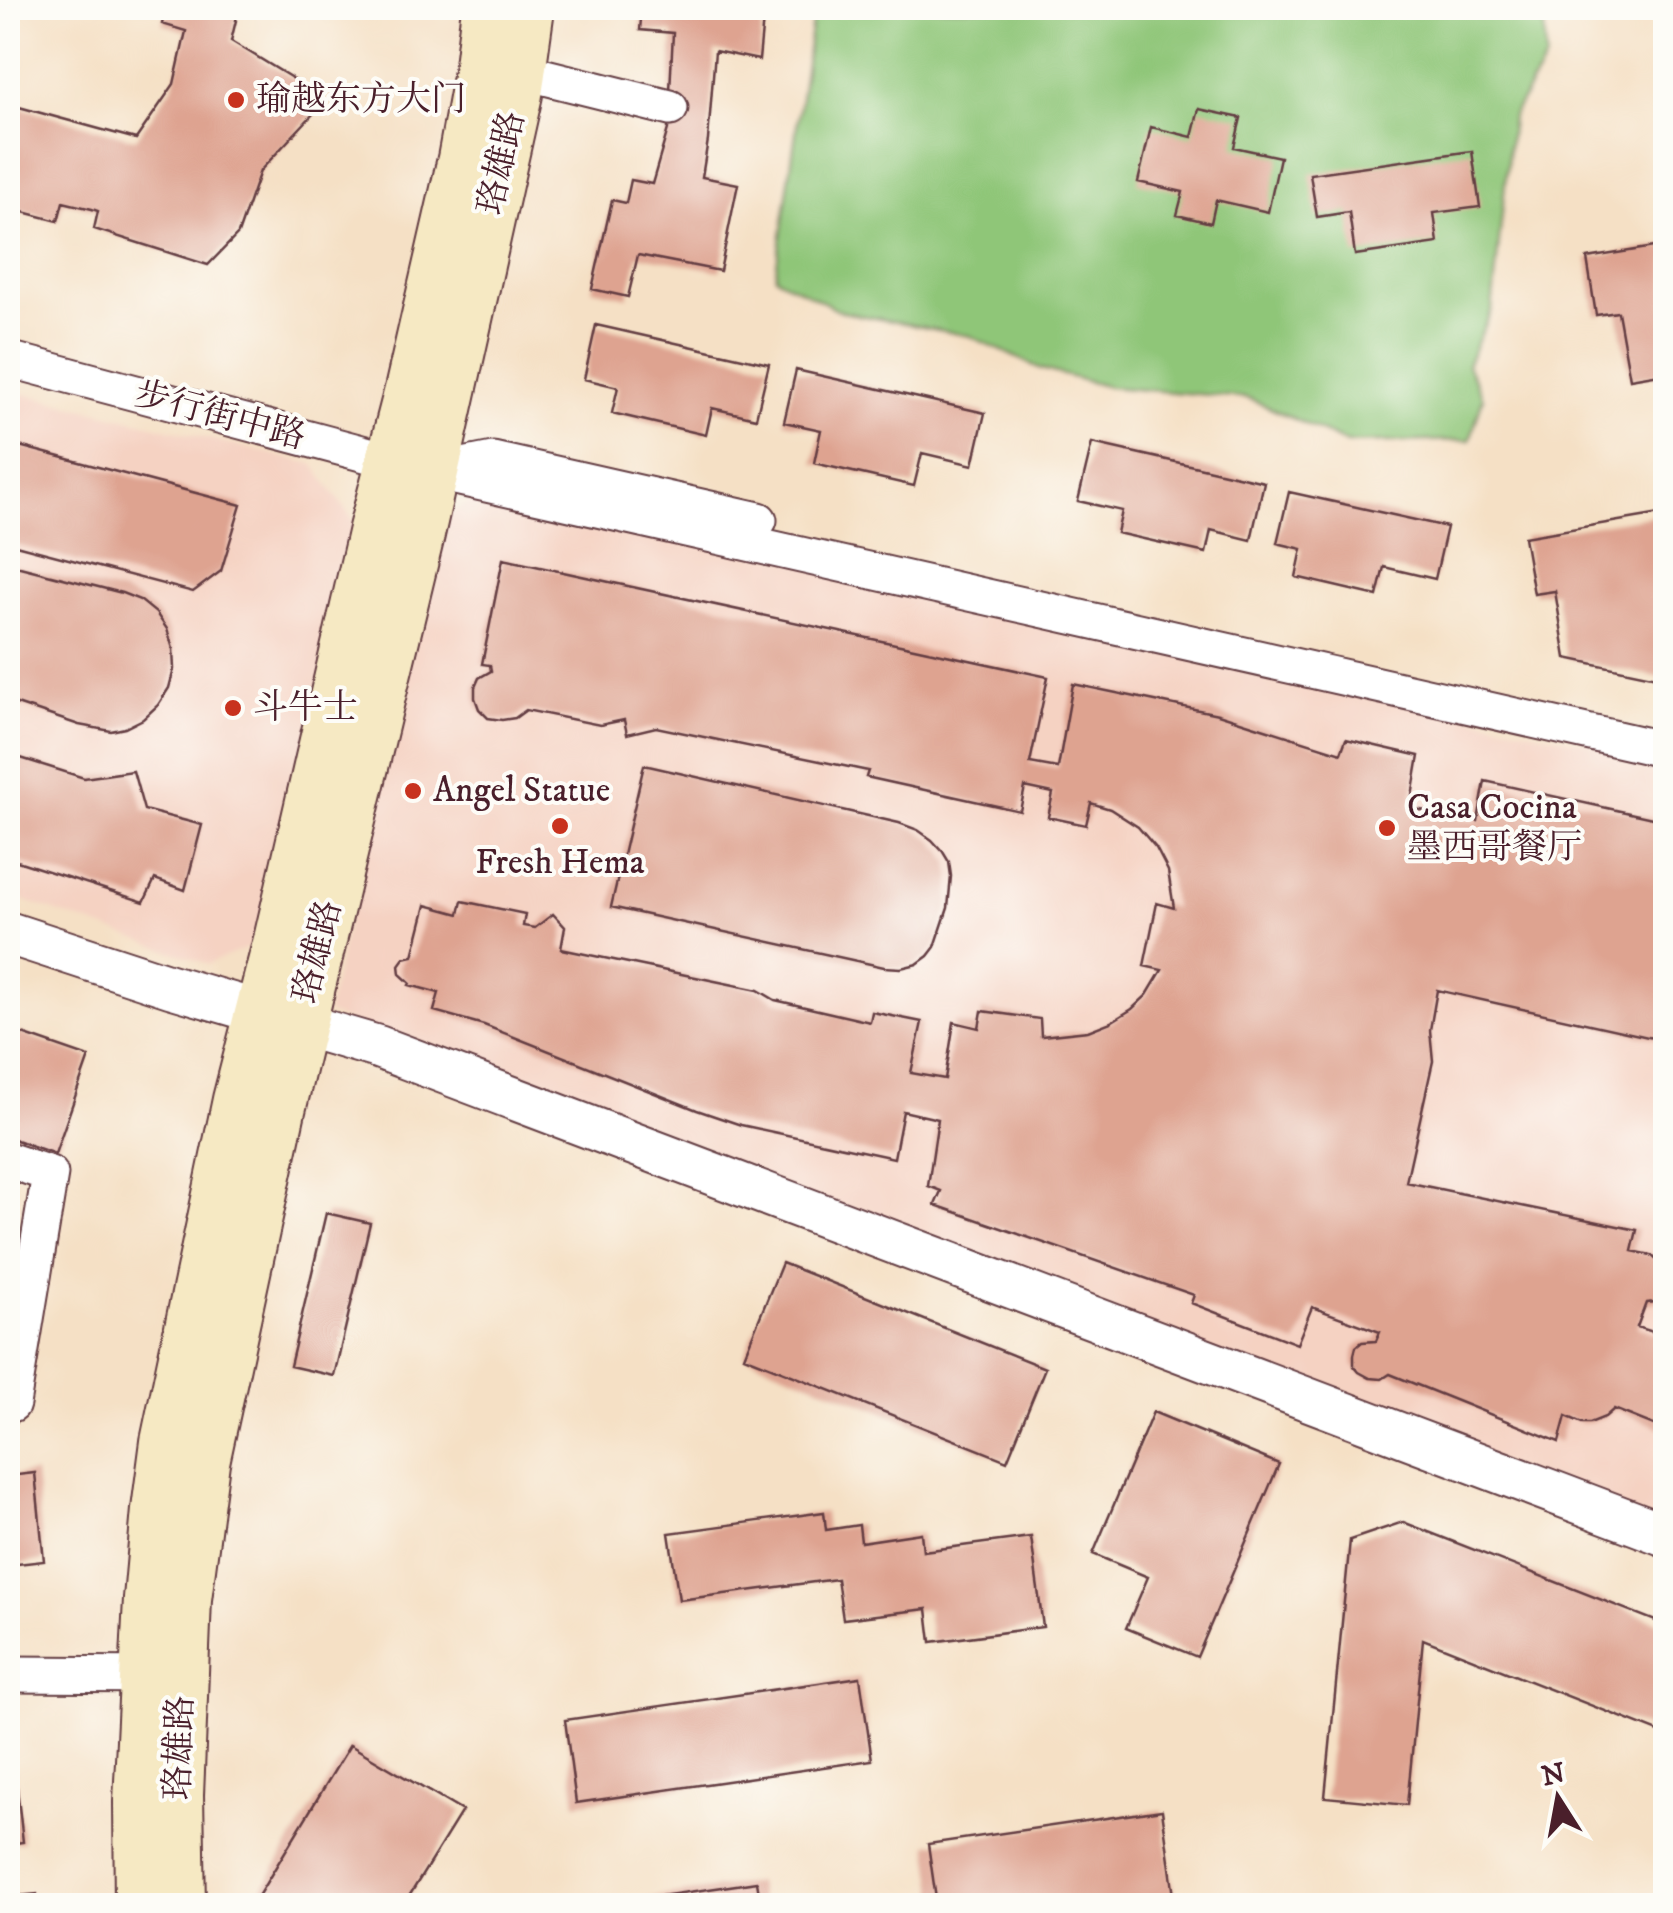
<svg xmlns="http://www.w3.org/2000/svg" width="1673" height="1913" viewBox="0 0 1673 1913" font-family="'IM FELL DW Pica','Noto Serif SC',serif">
  <rect width="100%" height="100%" fill="#fdfcf7"/>
  <filter id="ink" filterUnits="userSpaceOnUse"><feTurbulence type="fractalNoise" baseFrequency=".01" numOctaves="2"/><feDisplacementMap in="SourceGraphic" scale="20" xChannelSelector="R" yChannelSelector="G"/><feConvolveMatrix kernelMatrix="1 2 1 2 8 2 1 2 1" color-interpolation-filters="sRGB"/></filter>
  <filter id="wash" filterUnits="userSpaceOnUse"><feTurbulence type="fractalNoise" baseFrequency=".0048" numOctaves="4" result="noise"/><feDisplacementMap in="SourceGraphic" scale="40" xChannelSelector="R" yChannelSelector="G"/><feGaussianBlur stdDeviation="2.25" result="paint"/><feColorMatrix in="noise" values="0 0 0 0 0 0 0 0 0 0 0 0 0 0 0 0 0 1.4 0 .05"/><feComposite in="paint" operator="in"/></filter>
  <g filter="url(#wash)">
    <rect width="100%" height="100%" fill="#f5e0c5"/>
    <path fill="#f5d2c2" d="M8,390L313,464L360,530L262,942L208,964L8,895Z
      M502,495L1665,761V1525L327,1013L440,520L467,503Z"/>
    <path fill="#8fc678" stroke="#6c7252" stroke-width="2.5" d="M814,8H1543L1546,59L1512,117L1492,310L1467,365L1483,398L1470,440L1347,443L1248,398L1108,387L1041,369L970,336L843,312L775,277Z"/>
    <g id="blocks">
      <path fill="#dea390" d="M166,8H239L231,41L305,86L314,113L260,171L238,234L208,265L94,229L98,211L92,209L63,202L58,221L8,208V104L136,139L174,84L186,31L162,24Z
        M642,8H764L759,60L715,51L708,140L702,177L738,184L720,271L638,255L628,297L592,289L612,200L626,203L631,180L652,184L668,129L673,33L640,30Z
        M1199,109L1241,118L1234,147L1280,157L1268,212L1216,200L1211,223L1177,215L1183,192L1138,182L1151,127L1192,137Z
        M1472,151L1480,207L1434,213L1438,243L1355,255L1349,212L1317,217L1310,174Z
        M1666,245V373L1630,379L1618,312L1596,315L1587,258Z
        M596,325L769,364L756,418L712,408L706,435L612,413L618,387L584,379Z
        M796,370L985,413L973,465L922,453L914,486L814,463L821,430L784,422Z
        M8,443L241,505L221,571L193,592L8,543Z
        M1092,443L1264,482L1251,540L1211,530L1206,553L1117,533L1122,511L1078,501Z
        M1289,492L1447,527L1435,579L1384,567L1377,596L1296,577L1302,549L1277,543Z
        M1666,513V679L1566,658L1555,591L1534,594L1524,537Z
        M503,559L1048,677L1030,763L1058,768L1073,684L1218,714L1341,753L1346,739L1419,756L1410,808L1478,821L1485,781L1666,821V1041L1437,990L1430,1030L1433,1061L1406,1182L1637,1230L1632,1251L1651,1255L1659,1262L1666,1273L1664,1297L1656,1302L1646,1303L1637,1327L1666,1336V1430L1614,1409L1605,1417L1590,1423H1582L1566,1416L1559,1442L1390,1374L1382,1379L1370,1378L1359,1372L1354,1366V1355L1356,1347L1362,1342L1376,1341L1380,1332L1312,1307L1297,1344L1191,1303L1194,1295L935,1205L941,1191L928,1186L938,1119L903,1111L894,1158L741,1125L697,1110L484,1025L434,1011L439,993L409,985L410,983L400,974L399,965L404,958L413,956L426,905L459,914L462,901L525,914L523,926L535,928L553,914L565,927L561,949L758,990L775,1000L870,1022L872,1012L922,1022L911,1073L945,1079L954,1022L979,1028L982,1011L1040,1019L1041,1036L1088,1031L1111,1022L1132,1009L1147,995L1162,970L1144,966L1157,903L1174,908L1168,871L1156,848L1138,827L1110,809L1091,803L1086,825L1048,817L1053,793L1025,787L1020,811L866,777L868,771L656,727L627,734L624,720L600,725L526,710L515,718L502,720L488,718L479,709L475,698V687L479,678L491,671L490,665L482,664Z
        M8,564L122,593L140,600L156,613L167,629L173,649L174,669L169,688L158,705L143,719L125,728L111,731L79,725L8,701Z
        M8,754L84,778L133,771L144,810L202,825L185,890L155,879L144,902L8,858Z
        M644,765L899,823L918,830L932,840L943,852L949,862L951,876L948,908L935,947L928,956L917,964L901,968L884,967L611,907Z
        M8,1029L89,1057L55,1154L8,1137Z
        M326,1213L370,1223L334,1376L290,1366Z
        M782,1263L1045,1368L1007,1461L744,1356Z
        M1153,1412L1279,1464L1197,1657L1126,1628L1148,1577L1093,1554Z
        M35,1473L44,1561L8,1565V1476Z
        M824,1512L826,1530L859,1525L861,1542L921,1533L923,1551L1031,1537L1043,1627L931,1642L927,1609L843,1619L837,1579L679,1600L669,1533Z
        M1403,1522L1666,1625V1735L1423,1639L1407,1805L1325,1797L1350,1540Z
        M860,1677L872,1760L576,1803L565,1720Z
        M350,1745L462,1811L403,1906H252Z
        M15,1770L23,1842L8,1844V1771Z
        M1162,1810L1174,1896L1106,1906H937L928,1844Z
        M757,1882L761,1906H613V1903Z
        M37,1894L38,1906H8V1897Z"/>
    </g>
  </g>
  <g filter="url(#ink)">
    <use href="#blocks" fill-opacity="0" stroke="#643c42" stroke-width="2.5"/>
    <g fill="none" stroke-linecap="round" stroke-linejoin="round">
      <g stroke="#643c42" stroke-width="39">
        <path id="minor" d="M521,71L670,108
          M8,359L433,472L1666,750
          M448,469L493,460L759,520
          M8,1160L50,1174L12,1404L8,1405
          M8,1674L166,1675"/>
      </g>
      <g stroke="#643c42" stroke-width="46">
        <path id="tertiary" d="M8,933L170,986L378,1047L1666,1535"/>
      </g>
      <g stroke="#643c42" stroke-width="54">
        <path id="secondary" d="M140,1906L139,1802L149,1599L157,1510L166,1442L238,1100L279,940L374,529L410,390L463,159L480,66L487,8
          M180,1906L178,1795L186,1599L204,1462L280,1110L418,539L517,94L529,8"/>
      </g>
      <use href="#minor" stroke="#fff" stroke-width="35"/>
      <use href="#tertiary" stroke="#fff" stroke-width="42"/>
      <use href="#secondary" stroke="#f6e9c3" stroke-width="50"/>
    </g>
  </g>
  <g fill="#c8321e" stroke="#fdfcf7" stroke-width="4">
    <circle cx="236" cy="100" r="10"/>
    <circle cx="233" cy="708" r="10"/>
    <circle cx="413" cy="791" r="10"/>
    <circle cx="560" cy="826" r="10"/>
    <circle cx="1387" cy="828" r="10"/>
  </g>
  <g text-anchor="middle" dominant-baseline="central" stroke-width="8" stroke-linejoin="round" paint-order="stroke">
    <g font-size="35" fill="#4a1f2b" stroke="#fdfcf7" text-anchor="start">
      <text x="256" y="100">瑜越东方大门</text>
      <text x="253" y="708">斗牛士</text>
      <text x="433" y="791">Angel Statue</text>
      <text x="1407" y="808">Casa Cocina<tspan x="1407" dy="40">墨西哥餐厅</tspan></text>
      <text x="560" y="863" text-anchor="middle">Fresh Hema</text>
    </g>
    <g font-size="35" fill="#4a1f2b" stroke="#fdfcf7">
      <text transform="translate(502 163) rotate(-77)">珞雄路</text>
      <text transform="translate(220 416) rotate(15)">步行街中路</text>
      <text transform="translate(318 952) rotate(-76)">珞雄路</text>
      <text transform="translate(180 1748) rotate(-88)">珞雄路</text>
    </g>
  </g>
  <rect width="1673" height="1913" fill="none" stroke="#fdfcf7" stroke-width="40"/>
  <g transform="translate(1558 1798) rotate(349)" stroke="#fdfcf7" stroke-width="8" paint-order="stroke">
  <path d="M0-8L18 38L0 25L-18 38Z" fill="#4a1f2b"/>
  <text y="-15" font-size="28" font-weight="bold" text-anchor="middle" fill="#4a1f2b">N</text>
  </g>
</svg>
